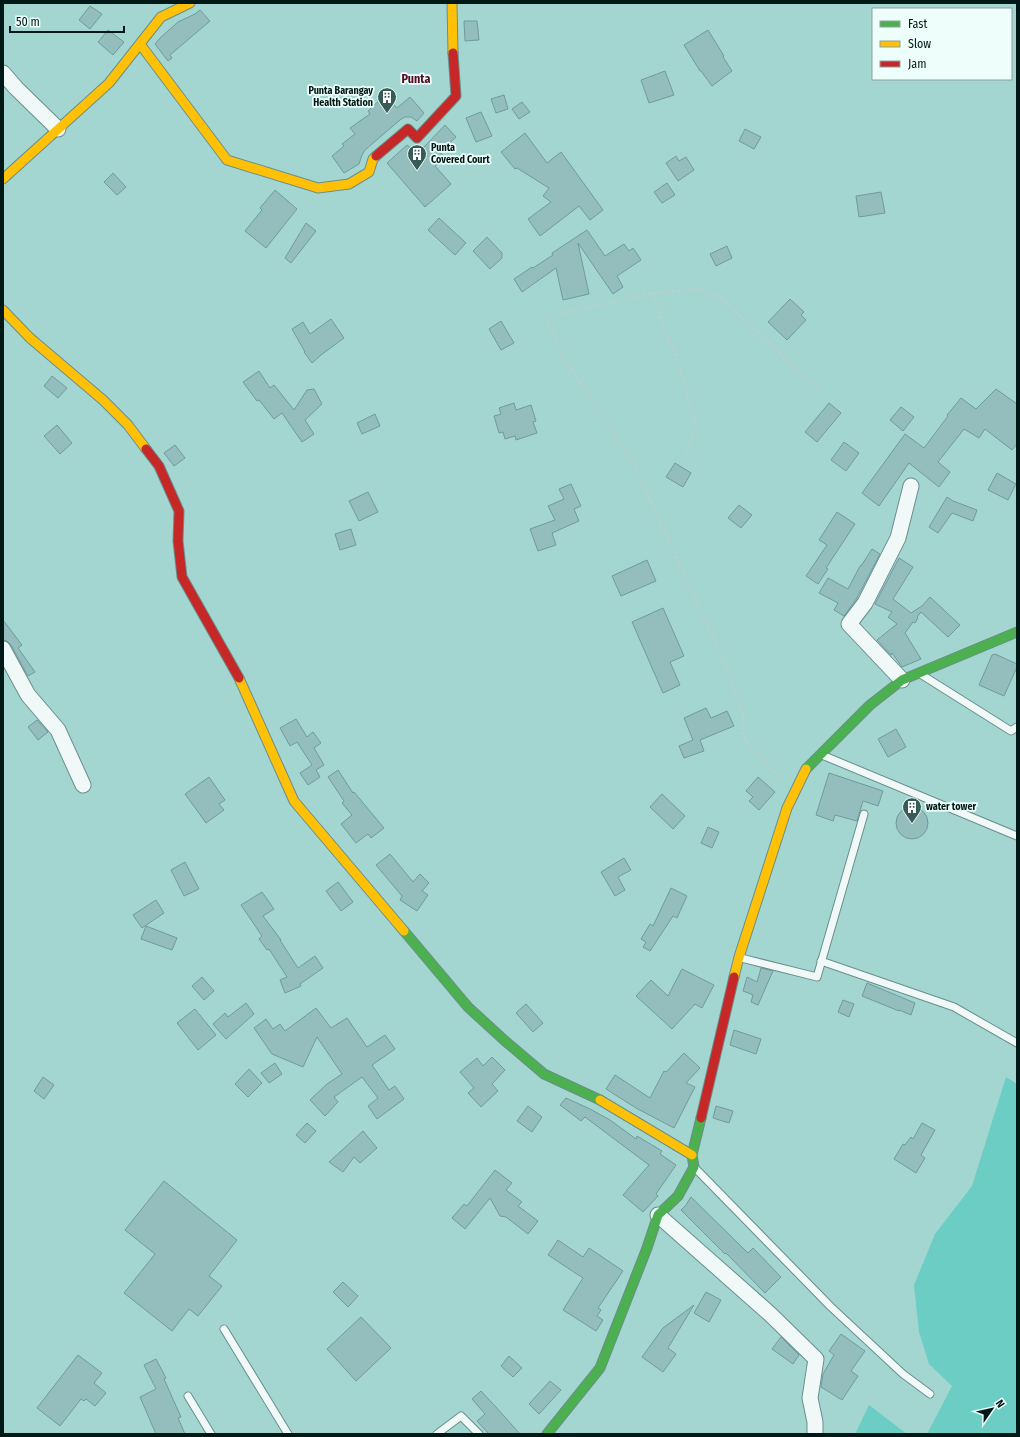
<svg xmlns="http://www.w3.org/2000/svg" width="1020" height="1437" viewBox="0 0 1020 1437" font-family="'Fira Sans Condensed',sans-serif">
  <rect width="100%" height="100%" fill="#a4d6d1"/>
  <path fill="#6bcdc3" d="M1006,1077L1017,1084V1434H927L952,1386L929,1364L919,1332L914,1285L935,1234L972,1186Z
    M869,1405L907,1434H855Z"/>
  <path fill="#94bebd" stroke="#709b9b" d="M90,6L102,14L90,29L79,20Z
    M200,10L210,21L170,55L172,58L168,61L155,44L160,38L178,22L195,14Z
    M464,21H477L479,40L465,41Z
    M108,30L124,42L113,55L98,42Z
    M708,30L724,56L723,57L732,71L712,86L701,71H700L684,45Z
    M665,71L674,95L649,103L641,80Z
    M385,95L397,108L410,97L424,113L417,121L411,117H405L400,120L365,150L362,155L359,164L344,173L332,156L344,146L342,144L355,134L350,128L370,114L368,111Z
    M504,95L508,109L496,113L491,99Z
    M522,102L530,112L519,119L512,109Z
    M481,112L492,136L476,142L466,118Z
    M445,125L456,137L440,152L445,158L435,166L451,184L425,207L387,163L407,145L414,150L421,149L425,146Z
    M745,129L761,137L754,149L739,141Z
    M525,133L547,163L561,152L603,210L590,220L579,206L540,236L528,219L551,202L543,196L549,188L517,168L515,169L501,152Z
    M676,156L679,161L686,157L694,170L678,181L666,163Z
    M113,173L126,187L117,195L104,182Z
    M667,183L675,195L662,203L654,192Z
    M275,190L297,209L266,248L245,231L262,210L260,208Z
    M881,192L885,213L859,217L856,196Z
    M439,218L466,243L455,255L428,230Z
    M306,223L316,231L291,263L285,258Z
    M587,230L605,256L624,244L629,251L633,248L641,260L617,276L623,287L613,294L578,243L589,294L563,300L556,268L522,292L514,279L532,267L533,268L553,255L552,253Z
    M487,237L502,253V258L490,269L473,251Z
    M727,246L732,258L716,266L710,254Z
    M790,299L804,312L801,315L806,320L787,340L768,322Z
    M331,319L344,338L321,355L312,363L304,352H305L292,329L303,322L310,334Z
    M501,321L514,343L501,350L489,329Z
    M259,371L270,388L274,385L294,410L307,390L314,389L322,404L305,420L314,434L302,442L282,413L274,419L259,400L257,401L243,382Z
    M52,376L67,388L58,398L44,386Z
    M996,389L1017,404V444L1012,450L985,429L979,438L964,429L938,462L950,472L939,487L909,463L879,506L862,493L905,434L924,448L948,416L947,415L961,398L976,409Z
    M514,403L516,410L531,405L536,421L533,422L537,433L516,440L515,436L505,439L503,432L499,433L494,416L501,414L499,408Z
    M829,403L841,413L817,442L805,432Z
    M901,407L914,417L903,431L890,420Z
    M375,414L380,426L362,434L357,423Z
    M57,425L72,443L60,454L44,436Z
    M844,442L859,453L846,471L831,460Z
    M175,445L185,458L174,466L164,453Z
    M675,463L691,473L683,487L666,477Z
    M997,473L1016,484L1008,500L988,490Z
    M571,484L581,506L574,509L579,521L552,533L556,545L538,551L530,529L555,520L548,506L564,499L559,489Z
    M368,492L378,512L359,521L349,501Z
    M947,497L953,501L977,510L973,521L952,513L938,533L929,527Z
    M739,505L752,515L741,528L728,518Z
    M837,512L855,524L826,568L828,569L818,584L806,576L827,545L819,540Z
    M351,529L356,545L340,550L335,534Z
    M872,549L880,554L857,598L844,616L834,610L838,603L819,593L828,578L848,589L860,566H861Z
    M899,558L913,567L893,599L911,613L922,606L930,597L960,625L948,637L921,612L917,617L918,618L915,623L913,622L905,633L921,659L902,667L892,653L891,655L877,640L897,624L888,617L892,612L875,604Z
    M647,560L656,581L621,596L612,576Z
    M663,608L684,656L670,662L680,685L663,693L632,622Z
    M3,620L22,645L18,648L35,672L28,676L11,645L7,641L3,640Z
    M995,654L1017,664V667L1004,696L979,685L992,655Z
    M706,708L711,718L727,711L734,726L700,740L704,751L684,758L679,746L693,740L684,718Z
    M296,719L307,737L313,732L321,743L314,748L324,765L316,770L320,777L308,785L300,773L312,765L297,742L290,746L280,728Z
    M37,720L48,732L38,740L28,727Z
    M896,729L906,747L888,757L878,739Z
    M338,770L353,793L354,792L384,828L371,838L368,834L356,843L341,824L352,815L342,803L344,801L328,777Z
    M829,773L883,791L878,806L863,801L857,821L835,815L833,821L816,815Z
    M209,777L225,800L219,804L224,810L206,823L185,794Z
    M758,777L775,792L759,810L749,801L753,797L746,791Z
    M662,794L685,816L673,829L650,807Z
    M896 823a16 16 0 1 1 32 0a16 16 0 1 1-32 0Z
    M708,827L719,832L712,848L701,843Z
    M390,854L413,882L420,874L429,883L422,891L428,895L417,911L400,900L402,896L376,865Z
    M624,858L631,870L618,877L625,890L615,896L601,872Z
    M185,862L199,889L184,896L171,870Z
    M338,882L353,902L341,911L326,891Z
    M671,888L687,896L677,918L673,916L650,951L643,947L646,942L641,939L650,924L653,926Z
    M262,892L274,909L263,916L281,940H280L298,968L315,956L323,968L300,984L301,986L285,993L280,980L287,977L269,949L267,950L259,939L262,936L241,905Z
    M156,900L164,913L142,928L133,915Z
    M146,926L177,938L172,950L141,939Z
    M761,968L773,971L758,1005L751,1002L753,995L743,991L747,977L757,982Z
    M682,969L714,985L702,1008L695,1004L672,1029L636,996L651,980L668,996Z
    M202,977L214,991L204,1000L192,986Z
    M867,983L915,1003L911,1015L899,1010V1011L862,996Z
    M843,1000L854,1004L849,1017L838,1012Z
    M246,1003L254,1014L226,1039L213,1024L225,1013L228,1017Z
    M526,1004L543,1023L533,1032L516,1013Z
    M316,1008L331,1028L347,1018L367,1047L385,1035L395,1049L372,1065L389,1090L395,1086L404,1099L377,1119L368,1106L378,1098L362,1077L334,1097L338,1102L325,1116L310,1100L327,1084L342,1074L317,1037L303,1067L272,1054L254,1028L266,1019L273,1029L280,1024L285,1031Z
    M195,1009L216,1035L198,1050L177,1023Z
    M734,1030L761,1039L756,1054L730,1045Z
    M684,1053L700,1068L686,1083L695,1087L674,1128L636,1108L606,1089L615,1075L650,1098L664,1071L666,1072Z
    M492,1057L505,1070L492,1084L498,1091L481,1107L468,1093L474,1088L460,1072L477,1058L483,1066Z
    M275,1063L282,1074L269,1083L261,1073Z
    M249,1069L262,1083L248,1097L235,1084Z
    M43,1077L54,1085L44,1099L34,1091Z
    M566,1098L590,1109L610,1120L636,1139L637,1136L662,1151L660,1154L676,1165L656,1194L658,1196L643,1212L623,1195L649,1165L585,1117L581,1121L560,1105Z
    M528,1106L542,1117L532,1132L517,1121Z
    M716,1106L733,1111L729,1123L713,1118Z
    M307,1123L316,1131L305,1143L296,1135Z
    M922,1123L935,1130L921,1155L925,1158L916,1173L894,1159L903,1144L905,1145L911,1137L913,1139Z
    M363,1131L377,1148L360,1163L354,1157L343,1172L329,1162Z
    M495,1170L512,1183L506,1190L522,1202L518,1206L538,1221L528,1234L506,1217L500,1216L490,1198L465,1229L452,1218L464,1204L467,1206Z
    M164,1181L237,1240L209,1276L222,1286L198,1316L189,1309L172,1331L124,1293L155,1254L125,1230Z
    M691,1197L748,1253L753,1248L781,1277L765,1293L726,1253L725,1254L681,1210L686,1205Z
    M558,1240L583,1257L589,1248L623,1271L598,1308L601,1310L597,1316L603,1320L596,1331L563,1310L583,1278L548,1255Z
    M343,1282L358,1296L348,1307L333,1292Z
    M706,1292L721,1300L709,1322L694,1313Z
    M694,1305L668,1348L676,1354L663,1372L642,1357L663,1328Z
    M361,1317L391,1348L356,1381L327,1349Z
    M841,1334L865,1351L851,1371L858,1376L842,1400L821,1387L823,1374L834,1355L829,1351Z
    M781,1337L799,1355L793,1364L772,1349Z
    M78,1355L102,1373L94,1383L106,1393L95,1406L86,1399L84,1401L81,1399L60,1426L37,1408Z
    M509,1356L522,1368L513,1377L501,1366Z
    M156,1359L166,1378L164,1379L181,1417L178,1418L185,1434H156L140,1397L156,1389L144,1365Z
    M550,1381L561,1390L539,1414L529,1404Z
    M481,1391L495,1406L520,1434H489L477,1421L485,1414L472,1399Z"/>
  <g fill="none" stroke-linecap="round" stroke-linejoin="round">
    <g stroke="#698e8b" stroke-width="9">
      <path id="lane" d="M922,675L1011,731L1017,727
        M822,755L1017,836
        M741,958L817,977L864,814
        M821,961L954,1007L1017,1043
        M696,1169L831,1307L903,1374L930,1394
        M224,1329L288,1434
        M188,1396L211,1434
        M437,1434L461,1416L479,1434"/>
    </g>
    <g stroke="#698e8b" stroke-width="17">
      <path id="street" d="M3,73L16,88L58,129
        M3,649L28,695L58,730L83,785
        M902,680L849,624L865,603L898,538L911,486
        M658,1215L770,1314L816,1359L810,1398L815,1422V1434"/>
    </g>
    <g stroke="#698e8b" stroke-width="11">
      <path id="fast" d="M806,769L870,705L902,680L1017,632
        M404,931L468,1007L504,1040L544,1074L600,1100
        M547,1434L600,1368L647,1248L658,1215L678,1196L694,1167L692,1155L701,1118"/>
    </g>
    <g stroke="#698e8b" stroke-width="11">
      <path id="slow" d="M452,3L453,53
        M140,44L227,160L318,188L349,184L369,172L373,159L376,156
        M3,179L109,83L161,17L190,3
        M3,310L30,338L103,400L128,425L146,449
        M239,678L294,801L404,931
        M734,977L739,957L787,808L806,769
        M600,1100L692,1155"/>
    </g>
    <g stroke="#698e8b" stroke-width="11">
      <path id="jam" d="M376,156L408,129L417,138L456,96L453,53
        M146,449L159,466L179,511L178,541L182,577L239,678
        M701,1118L734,977"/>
    </g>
    <path stroke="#bececb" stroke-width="2.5" stroke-dasharray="2 3" stroke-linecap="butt" d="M652,293L680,369L695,424L685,460
      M782,779L772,770L750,746L742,733L743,714L720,652L633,463L563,356L548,321L554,315L652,293L699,289L720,297L817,388"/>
    <use href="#lane" stroke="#f1f9f8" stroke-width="7"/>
    <use href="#street" stroke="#f1f9f8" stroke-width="15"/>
    <use href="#fast" stroke="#4caf50" stroke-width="9"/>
    <use href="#slow" stroke="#ffc107" stroke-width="9"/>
    <use href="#jam" stroke="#c62828" stroke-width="9"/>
  </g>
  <defs>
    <g id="building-pin" transform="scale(1)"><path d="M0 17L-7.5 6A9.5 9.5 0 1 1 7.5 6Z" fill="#395b57" stroke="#edfefb"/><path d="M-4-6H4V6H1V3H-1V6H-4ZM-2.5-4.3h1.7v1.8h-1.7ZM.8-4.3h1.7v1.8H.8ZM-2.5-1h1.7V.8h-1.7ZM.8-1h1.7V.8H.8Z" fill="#fff"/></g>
  </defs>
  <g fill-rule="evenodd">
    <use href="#building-pin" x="387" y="97"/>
    <use href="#building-pin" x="417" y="154"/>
    <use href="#building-pin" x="912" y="807"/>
  </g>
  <g text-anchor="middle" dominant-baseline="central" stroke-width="3.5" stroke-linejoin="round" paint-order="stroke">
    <g font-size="10" font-weight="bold" fill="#001916" stroke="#edfefb" text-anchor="start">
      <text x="373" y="91" text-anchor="end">Punta Barangay<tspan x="373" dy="12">Health Station</tspan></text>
      <text x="431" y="148">Punta<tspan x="431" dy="12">Covered Court</tspan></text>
      <text x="926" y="807">water tower</text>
    </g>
    <g font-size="12" font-weight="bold" fill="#510d24" stroke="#edfefb">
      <text x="416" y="79">Punta</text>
    </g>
  </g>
  <rect width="1020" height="1437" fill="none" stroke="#001916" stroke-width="8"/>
  <rect x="872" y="8" width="140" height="72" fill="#edfefb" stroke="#8ea29f"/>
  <rect x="880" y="21" width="20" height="6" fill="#4caf50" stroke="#8ea29f"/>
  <text x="908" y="28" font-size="12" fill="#001916">Fast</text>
  <rect x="880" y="41" width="20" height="6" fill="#ffc107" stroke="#8ea29f"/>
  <text x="908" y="48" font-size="12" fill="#001916">Slow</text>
  <rect x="880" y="61" width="20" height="6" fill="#c62828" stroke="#8ea29f"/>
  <text x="908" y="68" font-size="12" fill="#001916">Jam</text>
  <g transform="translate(992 1409) rotate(56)" stroke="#edfefb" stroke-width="3" paint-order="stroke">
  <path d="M0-3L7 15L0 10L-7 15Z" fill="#001916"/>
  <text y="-6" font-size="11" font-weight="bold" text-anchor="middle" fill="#001916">N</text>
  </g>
  <path d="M10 26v6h114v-6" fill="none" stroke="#001916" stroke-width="2"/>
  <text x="16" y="26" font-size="12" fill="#001916" stroke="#edfefb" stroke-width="3" paint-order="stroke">50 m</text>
</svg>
